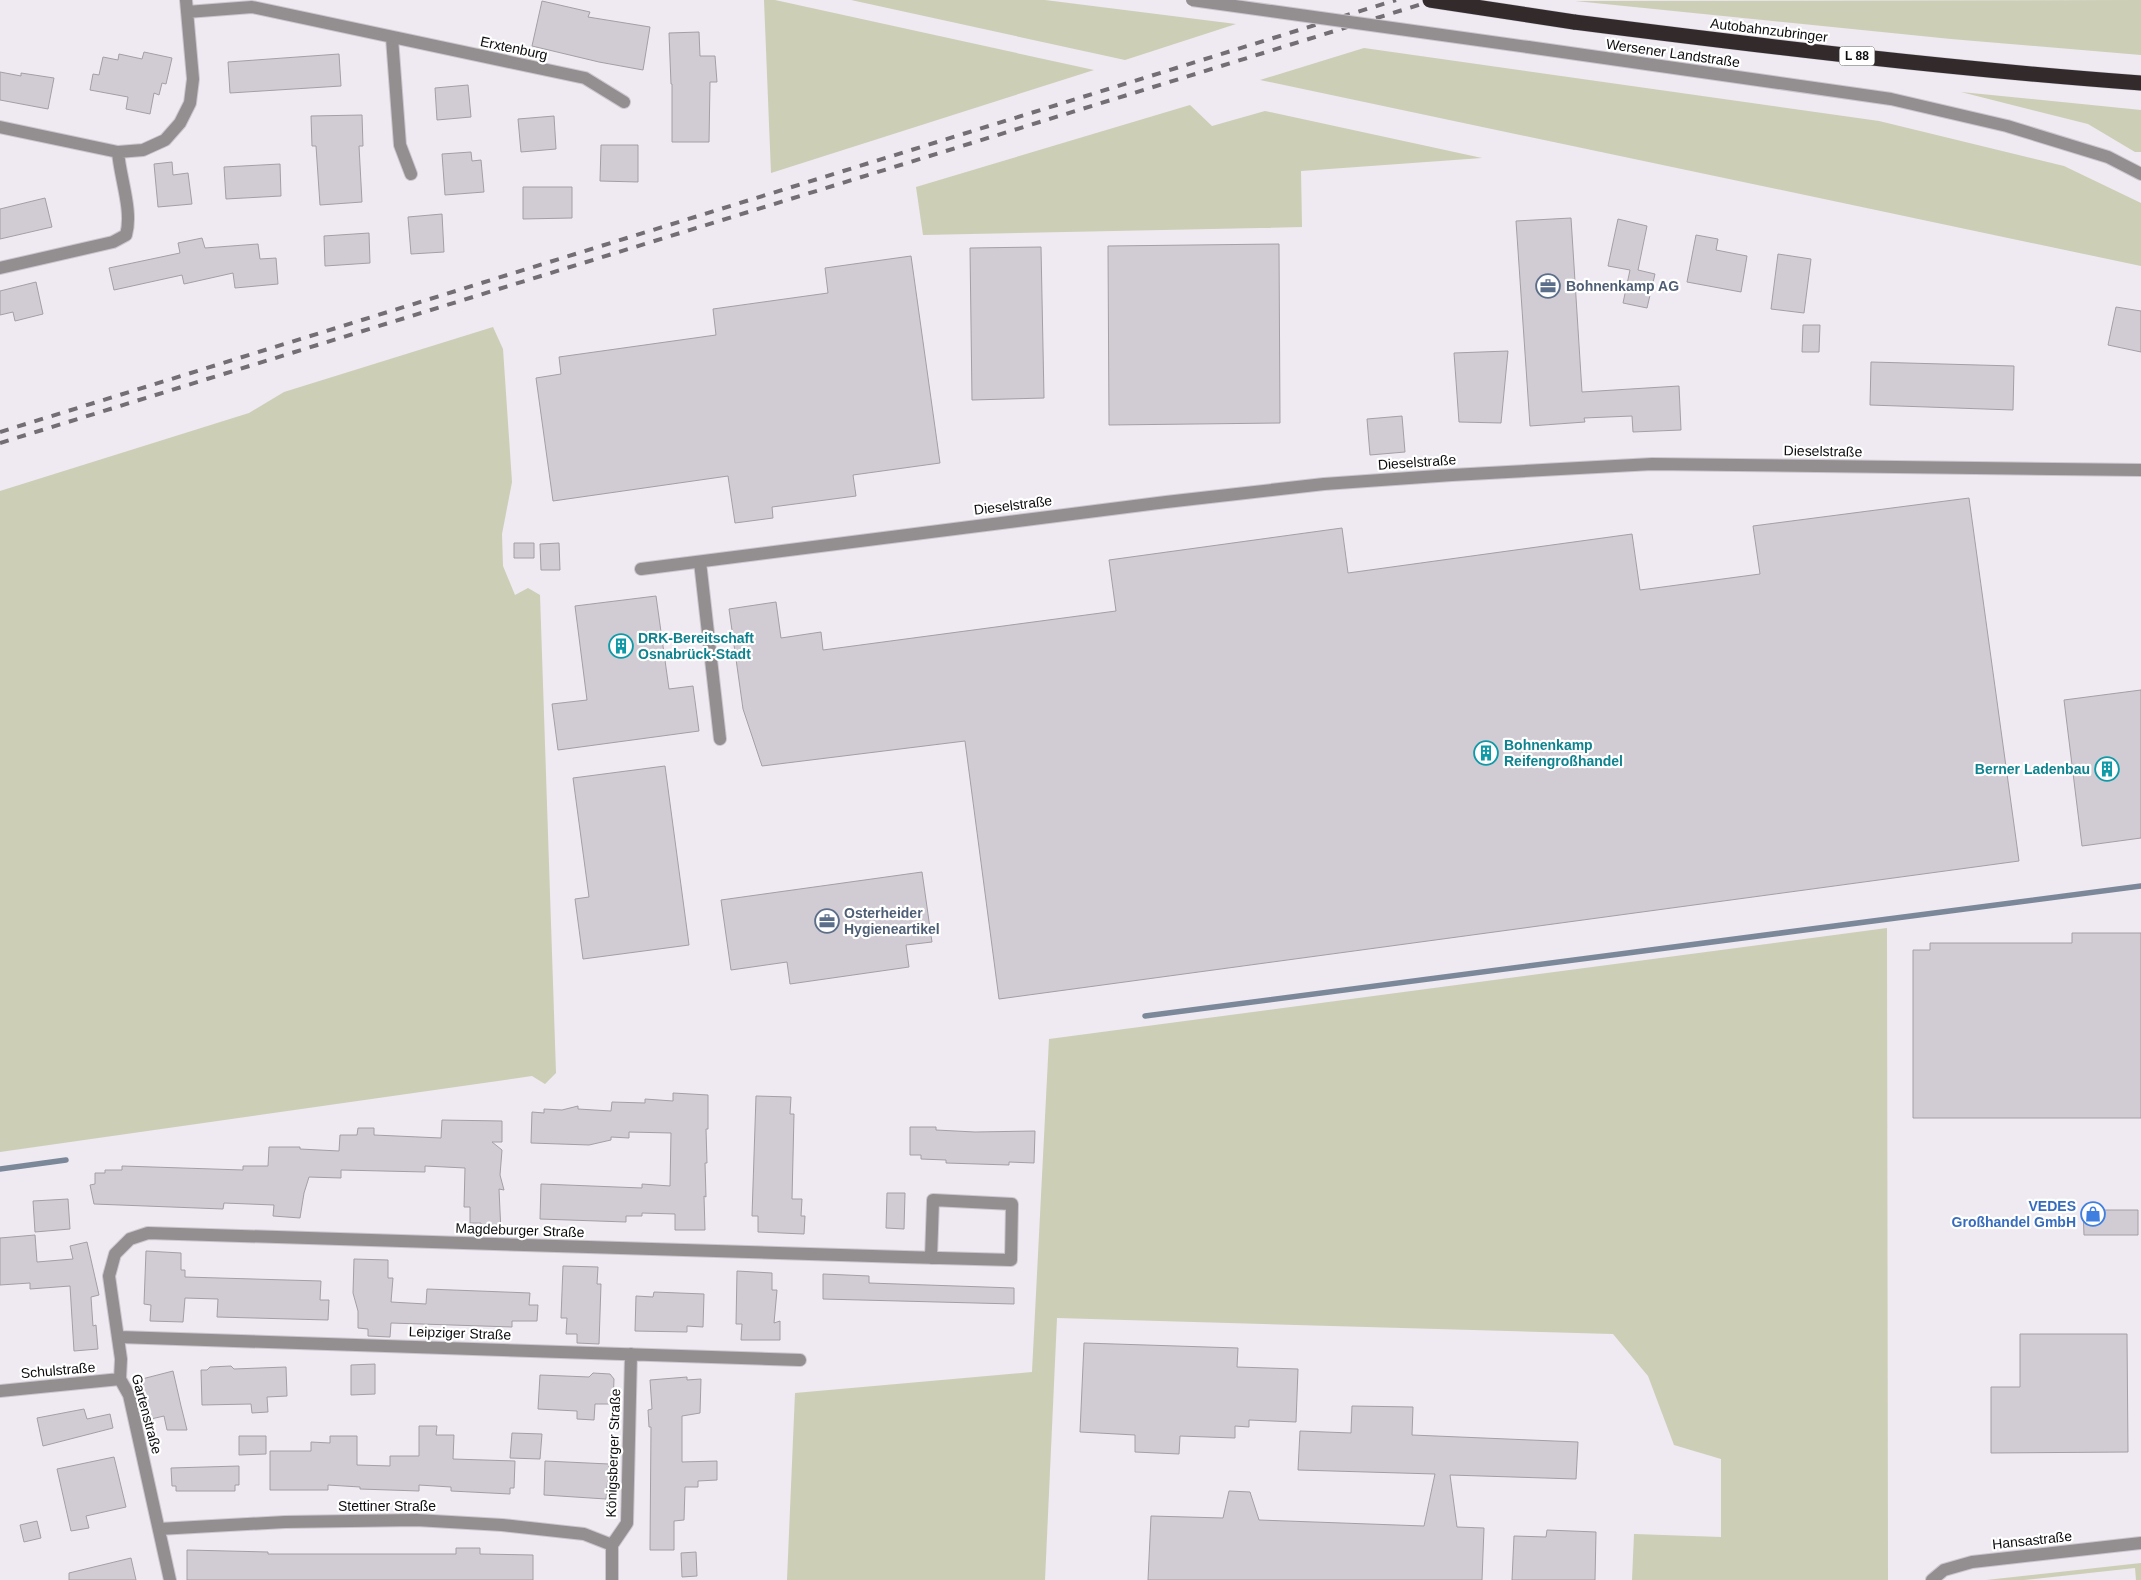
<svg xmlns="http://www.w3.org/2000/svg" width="2141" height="1580" viewBox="0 0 2141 1580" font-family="Helvetica,sans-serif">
  <rect width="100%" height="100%" fill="#efe9f1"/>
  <path fill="#ccceb6" d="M764,0H775L1094,70L771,173Z
    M851,0H1045L1236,24L1125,60Z
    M2141,0V55L1951,39L1575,1Z
    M1364,48L1879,121L2064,166L2141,203V266L1260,80Z
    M1961,92L2141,110V152H2135L2088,124Z
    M1190,105L1212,126L1265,111L1482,158L1301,171L1302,227L923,235L916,187Z
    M493,327L503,349L512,482L502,534L503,566L515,595L528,588L540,595L556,1073L545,1084L532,1076L0,1152V491L249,413L284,392Z
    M1887,928L1888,1580H1632L1634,1534L1721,1537V1459L1674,1445L1648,1376L1613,1334L1057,1318L1045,1580H787L795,1393L1032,1372L1049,1039Z
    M2141,1563V1580H2136L2135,1568L2024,1580H1986Z"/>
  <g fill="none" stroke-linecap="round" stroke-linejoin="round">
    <path stroke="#7b889a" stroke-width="5.5" d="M1145,1016L2141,886
      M0,1169L66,1160"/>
  </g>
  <path fill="#d1cbd3" stroke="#a49ea5" d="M542,1L590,12L588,17L650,27L643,70L599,62L532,46Z
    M699,32L700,56H715L717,82H710L709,142H672V84H671L669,33Z
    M144,52L172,58L166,84L162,83L159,95L154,93L150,114L126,109L128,97L90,90L93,74L99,75L103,57L118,60L119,54L142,59Z
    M339,54L341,86L230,93L228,62Z
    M0,72L21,76V73L54,78L48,109L0,100Z
    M468,85L471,117L437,120L435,88Z
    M362,115L363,146H359L362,202L320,205L316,146H312L311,116Z
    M554,116L556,149L521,152L518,119Z
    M601,145H638V182L600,181Z
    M471,152L472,161L481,160L484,192L445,195L442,154Z
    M172,162L173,175L188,173L192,204L158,207L154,164Z
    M280,164L281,196L226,199L224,167Z
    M523,187H572V218L523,219Z
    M45,198L52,227L0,239V209Z
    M442,214L444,252L411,254L408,217Z
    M1571,218L1582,392L1679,386L1681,430L1633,432L1632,416L1584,418L1585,422L1530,426L1516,221Z
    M1618,219L1647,226L1638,270L1655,274L1647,308L1623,303L1630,270L1608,266Z
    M369,233L370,263L325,266L324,236Z
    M1696,235L1718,239L1716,250L1747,256L1741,292L1687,282Z
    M202,238L205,248L258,244L260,259L276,258L278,284L235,288L233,273L184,284L182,275L114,290L109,268L180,253L178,243Z
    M1279,244L1280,423L1109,425L1108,246Z
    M1041,247L1044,398L972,400L970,248Z
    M1778,254L1811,259L1804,313L1771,309Z
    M911,256L940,463L853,475L856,496L772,507L773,518L735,523L728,476L553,501L536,378L561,374L559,357L716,335L713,309L828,293L825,268Z
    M36,282L43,314L15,321L13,312L0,315V291Z
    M2116,307L2141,311V352L2108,345Z
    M1803,325H1820L1819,352H1802Z
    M1508,351L1501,423L1459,422L1454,353Z
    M1871,362L2014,366L2013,410L1870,405Z
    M1402,416L1405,452L1370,455L1367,419Z
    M1969,498L2019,861L999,999L965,741L762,766L743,709L729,609L776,602L781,638L821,632L823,650L1116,611L1109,560L1342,528L1348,573L1632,534L1640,590L1760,574L1753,526Z
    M514,543H534V558H514Z
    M559,543L560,570H541L540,544Z
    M656,596L669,689L693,686L699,731L558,750L552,704L587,700L575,606Z
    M2141,690V838L2082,846L2064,700Z
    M665,766L689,945L583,959L575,899L589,897L573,778Z
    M922,872L932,942L906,945L909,967L790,984L787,962L731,970L721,900Z
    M2072,933H2141V1118H1913V950H1930V943H2072Z
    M673,1093L708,1095V1129H706L707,1163H705L706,1197L704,1196L705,1230H675V1214L642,1213V1216H626V1222L540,1219L541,1184L642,1188V1184L670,1186L671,1133L629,1132V1138L611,1137V1140L589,1145L531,1143L532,1112L544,1113V1109L562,1110L578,1106V1109L611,1111L612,1102L645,1103V1099L673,1101Z
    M756,1096L791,1097L790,1114H794L792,1199H802L801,1216H805L804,1234L758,1232V1216H752Z
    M442,1120L502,1121V1142H492L502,1150L500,1175L504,1190L499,1189L501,1233L481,1232V1223H470V1207H464L465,1168L425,1166V1172L341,1170V1178L309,1177L304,1193L300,1218L273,1216L274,1205L224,1203L223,1209L94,1204L90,1185L95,1184V1173H105V1170H122V1166L243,1170V1166H268L269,1147H300V1149L339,1151L340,1135H357L358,1128H374V1135L441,1138Z
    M910,1127H936V1130L975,1132L1035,1131L1034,1163L1009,1162V1165L946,1163V1160L921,1159V1155H910Z
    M887,1193H905L904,1229L886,1228Z
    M68,1199L70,1229L35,1232L33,1201Z
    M2083,1210H2138V1235H2084Z
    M35,1235L37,1262L73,1259L70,1246L87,1242L99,1295L91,1297L93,1326L96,1325L98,1349L74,1351L70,1286L30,1289V1283L0,1285V1238Z
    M146,1251L181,1253V1270H185V1277L321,1281L320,1300H329L328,1320L217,1317L218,1299L185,1298L183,1322L150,1321L151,1305L144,1304Z
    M354,1259L388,1260V1278H393L391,1302L426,1304L427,1289L530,1293L529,1305H538L537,1321H512V1327L391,1323L390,1337L368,1336V1329L358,1328V1311L353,1293Z
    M563,1266L598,1267L597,1284H601L599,1344L577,1343V1334H566L567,1318H561Z
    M737,1271L772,1273V1290H777L774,1323L780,1321V1340H741L742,1324H736Z
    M823,1274L869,1276V1283L1014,1288V1304L823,1299Z
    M654,1292L704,1294L703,1327L687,1326V1332L635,1331L636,1296L653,1297Z
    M2020,1334H2127L2128,1452L1991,1453V1387H2020Z
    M1084,1343L1238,1348L1237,1367L1298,1369L1296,1422L1249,1420V1427L1235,1426V1438L1180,1436L1179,1454L1135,1452V1435L1080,1432Z
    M375,1364V1394L351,1395V1365Z
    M231,1366L234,1369L286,1367L287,1396L267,1397L268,1412L252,1413L251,1404L202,1405L201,1370H207L210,1367Z
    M173,1371L181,1406L187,1430H167L164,1416L151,1419L142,1379Z
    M593,1373L610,1374L614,1379L613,1404H595L594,1420L577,1419V1411L538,1409L540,1375L589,1377Z
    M687,1377V1380L701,1379L700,1413L682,1416V1462L717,1461V1480L698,1481V1487H685L684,1520L674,1521V1550H650L651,1427H649L648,1410L652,1409L650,1380Z
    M1352,1406L1413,1407L1412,1435L1578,1442L1576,1479L1450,1475L1457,1527L1484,1528L1482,1580H1148L1151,1516L1223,1518L1229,1491L1250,1492L1259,1520L1424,1526L1435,1474L1298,1470L1300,1431L1351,1433Z
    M84,1409L87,1419L110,1414L113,1428L43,1446L37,1418Z
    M419,1426H437L436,1435H454L453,1459L515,1461L514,1488H510V1494L451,1491V1487L419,1485V1491L360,1489V1487L328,1485V1490H270V1451H311V1442L330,1443V1436H357V1465L390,1466V1456H419Z
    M512,1433L542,1434L540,1459L510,1458Z
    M239,1436H266V1454L239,1455Z
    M114,1457L126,1507L86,1516L89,1528L71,1531L57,1469Z
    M545,1461L609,1464L606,1499L544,1495Z
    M239,1466V1485H235V1491H176V1486H172L171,1468Z
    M37,1521L41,1538L24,1542L20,1525Z
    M1547,1530L1596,1532L1595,1580H1512L1514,1536L1546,1537Z
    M456,1548H480V1554L533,1555V1580H187V1550L268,1552V1554H456Z
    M696,1552L697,1576L682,1577L681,1553Z
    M131,1558L136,1580H69V1573Z"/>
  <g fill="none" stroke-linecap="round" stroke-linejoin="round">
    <g stroke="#cbc6cd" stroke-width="14">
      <path id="minor" d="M187,12L252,7L585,78L624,102
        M392,38L400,145L411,174
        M1528,47L1891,99L2007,126L2108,157L2141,174
        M0,127L118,152L143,150L165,140L180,123L190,103L193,79L186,0
        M0,268L113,242L126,235C133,211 120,178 118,152
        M700,562L720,739
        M641,569L1166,502L1324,484L1452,475L1652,464L2141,470
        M119,1337L800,1360
        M0,1391L120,1379
        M159,1529L285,1522L416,1520L502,1525L584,1534L612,1545
        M170,1580L129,1395L120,1379L121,1359L109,1276L115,1254L130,1239L148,1233L904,1257L1011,1260L1012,1204L933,1200L931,1258
        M612,1580V1545L627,1523L631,1354
        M1932,1580L1944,1570L1972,1562L2141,1543"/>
    </g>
    <g stroke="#cbc6cd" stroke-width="16">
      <path id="highway" d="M1574,22C1762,46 1951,69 2141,83"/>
    </g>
    <use href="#minor" stroke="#938e8f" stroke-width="12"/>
    <use href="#highway" stroke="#332a2c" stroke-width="15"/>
    <path stroke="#726e73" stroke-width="4" stroke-dasharray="9 9" stroke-linecap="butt" d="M0,432L1396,0
      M0,443L1435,0"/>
    <g stroke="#cbc6cd" stroke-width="14" stroke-linecap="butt">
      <path id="minor-bridge" d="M1192,0L1528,47"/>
    </g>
    <g stroke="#cbc6cd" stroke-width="16" stroke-linecap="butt">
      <path id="highway-bridge" d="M1430,0L1574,22"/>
    </g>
    <use href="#minor-bridge" stroke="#938e8f" stroke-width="12"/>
    <use href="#highway-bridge" stroke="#332a2c" stroke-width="15"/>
  </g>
  <defs>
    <g id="office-ring" transform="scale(1.25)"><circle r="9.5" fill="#fff" stroke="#5c6f8a" stroke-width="1.5"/><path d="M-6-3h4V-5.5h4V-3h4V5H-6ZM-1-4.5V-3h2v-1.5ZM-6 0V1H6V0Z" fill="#5c6f8a"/></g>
    <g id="building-ring" transform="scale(1.25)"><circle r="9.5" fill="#fff" stroke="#0f9aa8" stroke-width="1.5"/><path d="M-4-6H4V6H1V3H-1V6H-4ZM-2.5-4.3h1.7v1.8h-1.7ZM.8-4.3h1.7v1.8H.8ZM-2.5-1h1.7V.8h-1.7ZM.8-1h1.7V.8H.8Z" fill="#0f9aa8"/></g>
    <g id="shop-ring" transform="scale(1.25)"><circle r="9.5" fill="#fff" stroke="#3f7fe0" stroke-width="1.5"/><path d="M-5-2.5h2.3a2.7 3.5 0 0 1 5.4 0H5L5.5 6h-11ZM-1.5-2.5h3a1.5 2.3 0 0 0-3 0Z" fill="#3f7fe0"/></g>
  </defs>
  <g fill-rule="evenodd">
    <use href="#office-ring" x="1548" y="286"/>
    <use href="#building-ring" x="621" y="646"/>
    <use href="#building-ring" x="1486" y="753"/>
    <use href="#building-ring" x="2107" y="769"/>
    <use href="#office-ring" x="827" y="921"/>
    <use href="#shop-ring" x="2093" y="1214"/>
  </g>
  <g text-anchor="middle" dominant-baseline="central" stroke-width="4.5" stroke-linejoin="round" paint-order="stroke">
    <rect fill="#fff" stroke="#565557" stroke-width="1" x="1839.5" y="46.5" width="35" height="19" rx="4"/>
    <g font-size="12" font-weight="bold" fill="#0e0c0f">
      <text x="1857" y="56">L 88</text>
    </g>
    <g font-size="14" fill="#0e0c0f" stroke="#fff">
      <text transform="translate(1769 30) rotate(7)">Autobahnzubringer</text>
      <text transform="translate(514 48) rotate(12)">Erxtenburg</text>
      <text transform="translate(1673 53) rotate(8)">Wersener Landstraße</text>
      <text transform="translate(1823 451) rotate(1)">Dieselstraße</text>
      <text transform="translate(1417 462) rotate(-4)">Dieselstraße</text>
      <text transform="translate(1013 505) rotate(-7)">Dieselstraße</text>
      <text transform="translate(520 1230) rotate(2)">Magdeburger Straße</text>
      <text transform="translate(460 1333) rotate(2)">Leipziger Straße</text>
      <text transform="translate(58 1370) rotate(-5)">Schulstraße</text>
      <text transform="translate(147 1414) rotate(75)">Gartenstraße</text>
      <text transform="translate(613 1453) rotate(-88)">Königsberger Straße</text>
      <text x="387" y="1506">Stettiner Straße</text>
      <text transform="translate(2032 1540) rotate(-6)">Hansastraße</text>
    </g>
    <g font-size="14" font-weight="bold" fill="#4e5e75" stroke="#fff" text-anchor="start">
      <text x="1566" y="286">Bohnenkamp AG</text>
      <text x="844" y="913">Osterheider<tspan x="844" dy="16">Hygieneartikel</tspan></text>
    </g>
    <g font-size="14" font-weight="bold" fill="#0d838f" stroke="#fff" text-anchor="start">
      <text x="638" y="638">DRK-Bereitschaft<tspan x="638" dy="16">Osnabrück-Stadt</tspan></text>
      <text x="1504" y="745">Bohnenkamp<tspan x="1504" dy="16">Reifengroßhandel</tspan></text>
      <text x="2090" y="769" text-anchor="end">Berner Ladenbau</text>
    </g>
    <g font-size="14" font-weight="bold" fill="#366cbe" stroke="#fff" text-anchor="end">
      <text x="2076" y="1206">VEDES<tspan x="2076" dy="16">Großhandel GmbH</tspan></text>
    </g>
  </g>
</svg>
